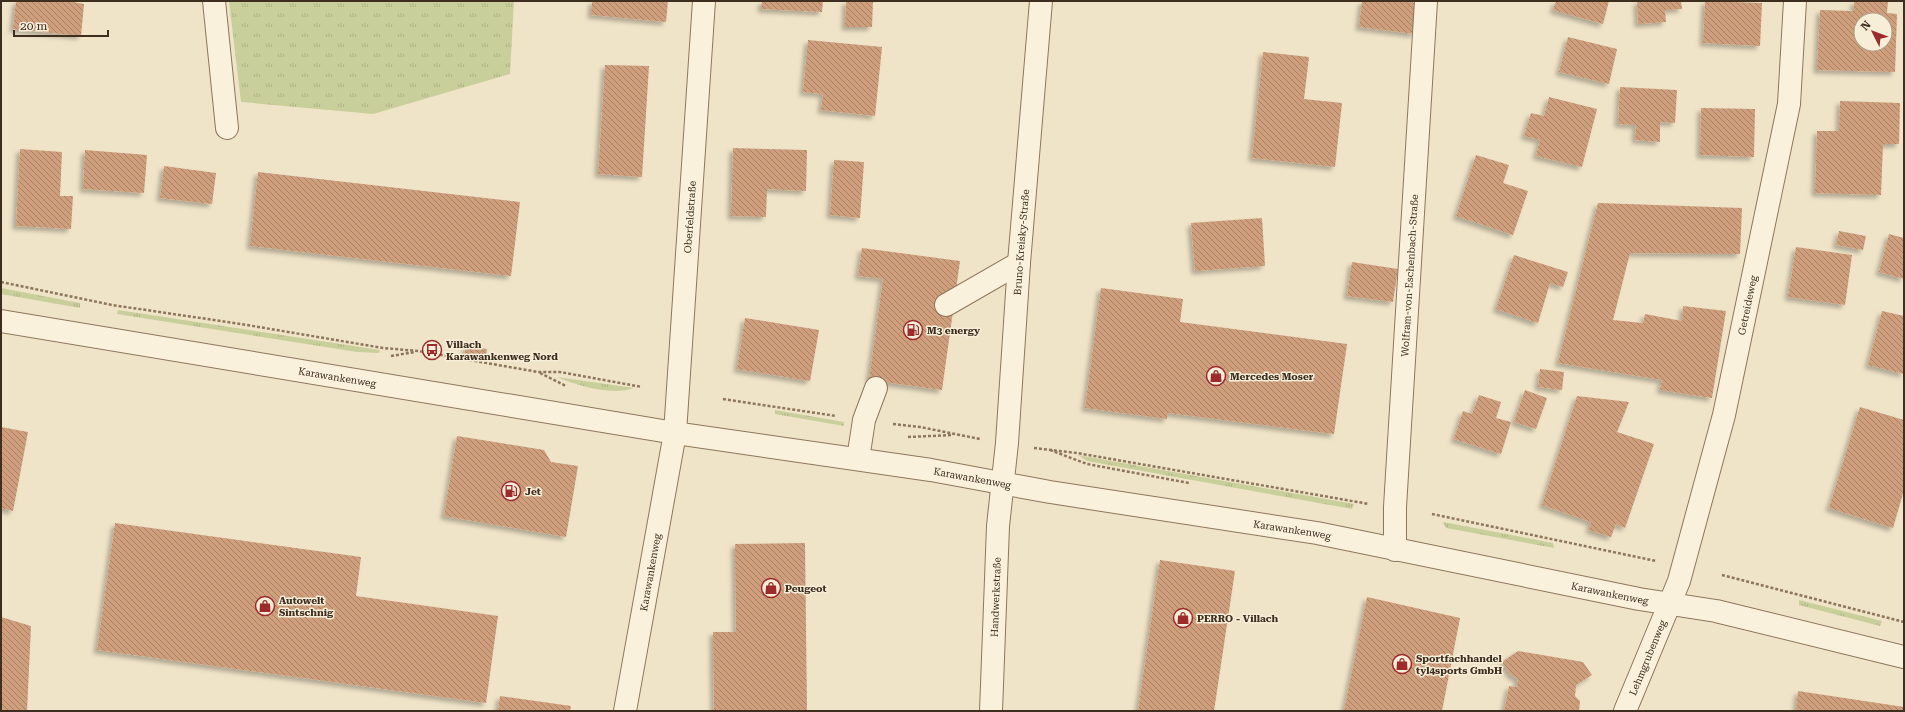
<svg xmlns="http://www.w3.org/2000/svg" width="1905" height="712" viewBox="0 0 1905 712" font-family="'Roboto Serif',serif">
  <defs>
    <pattern id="grass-tufts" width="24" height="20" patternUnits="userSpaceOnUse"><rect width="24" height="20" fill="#c9cf9b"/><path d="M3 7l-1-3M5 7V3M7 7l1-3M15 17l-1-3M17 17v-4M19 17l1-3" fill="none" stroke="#aeb285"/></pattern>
    <pattern id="building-back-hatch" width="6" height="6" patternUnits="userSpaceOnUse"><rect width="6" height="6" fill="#cf9f7d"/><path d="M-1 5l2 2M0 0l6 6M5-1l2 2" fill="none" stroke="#a98266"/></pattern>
    <filter id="shadow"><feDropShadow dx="-3.5" dy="3.5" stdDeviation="2" flood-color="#0004"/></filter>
  </defs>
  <rect width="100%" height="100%" fill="#f0e4c8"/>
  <path fill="url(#grass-tufts)" d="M229,1H514L510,74L373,114L241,102Z
    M1,288L80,303V308L1,294Z
    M118,310L380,350L379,353L357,352L117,314Z
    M557,377L634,388C612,396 578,386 557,377Z
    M775,410L844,422V426L775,414Z
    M1078,455L1354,504L1352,509L1087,461Z
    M1443,522L1553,543L1554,548L1446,528Z
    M1799,600L1882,621L1880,626L1799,605Z"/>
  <path fill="url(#building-back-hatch)" fill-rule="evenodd" filter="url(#shadow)" d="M16,1H68L84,4L81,36L13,29Z
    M592,1H668L666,22L591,15Z
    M762,1H823L822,12L761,9Z
    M846,1H873L872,27H845Z
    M1362,1H1402L1418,3L1415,34L1359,27Z
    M1556,1H1609L1603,24L1553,10Z
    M1637,1H1681L1682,9L1665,10L1666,22L1638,24Z
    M1705,1L1762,3L1760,46L1703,43Z
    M1854,1H1888L1887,13L1897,14L1895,72L1817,70L1820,10L1854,11ZM1861,20H1885V44H1861Z
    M1568,37L1617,49L1609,84L1559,72Z
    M808,40L882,47L875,116L821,110L823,94L803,92Z
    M1263,52L1309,57L1304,99L1342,103L1335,167L1252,158Z
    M605,65L649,66L642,177L598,174Z
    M1620,87L1677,90L1675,123L1660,122V142L1635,140L1636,125L1618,124Z
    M1549,97L1597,109L1582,167L1536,156L1540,140L1524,136L1531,113L1544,116Z
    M1840,101L1900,103L1899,144H1883L1881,195L1815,193L1817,131H1839Z
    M1701,108L1755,109L1754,157L1700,155Z
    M733,148L807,150L806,191L767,189L766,217L731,216Z
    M20,149L62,152L60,196H73L71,229L16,226Z
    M85,150L147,155L144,193L83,189Z
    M1476,155L1509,165L1503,183L1528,191L1513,235L1456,216Z
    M834,160L864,162L860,218L830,215Z
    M164,166L216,173L212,204L160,198Z
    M258,172L520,202L511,276L250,246Z
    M1598,203L1742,208L1740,254L1630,253L1613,320L1643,323L1645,314L1682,321L1683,306L1726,311L1712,398L1660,390L1662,380L1558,363Z
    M1262,218L1265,266L1195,271L1191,223Z
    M1839,231L1866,236L1863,250L1836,245Z
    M1889,234L1904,238V279L1879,272Z
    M1796,247L1852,255L1845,305L1788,297Z
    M862,248L960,261L942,390L869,380L883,279L858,276Z
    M1514,255L1568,272L1563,287L1550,283L1538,323L1496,309Z
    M1352,262L1398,269L1393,302L1347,296Z
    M1101,288L1183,299L1180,322L1347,344L1334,434L1168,413L1167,419L1085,408Z
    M1882,311L1904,316V374L1868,365Z
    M745,318L819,330L810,381L737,369Z
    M466,346L487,349L486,356L465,354Z
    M1540,369L1564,372L1562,390L1538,387Z
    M1525,390L1547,398L1536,429L1514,422Z
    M1479,395L1501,402L1496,418L1511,422L1501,454L1454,439L1463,411L1472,414Z
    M1577,396L1629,402L1617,432L1654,444L1625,528L1616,524L1611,537L1589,530L1591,522L1542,505Z
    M1860,407L1904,420V490L1893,528L1829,508Z
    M1,427L28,432L13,511L1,508Z
    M457,436L544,450L551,462L578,466L566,537L444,516Z
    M115,523L361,557L356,596L498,616L486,703L97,650Z
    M805,543L807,711H714L713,632H736L735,544Z
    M1160,560L1235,571L1214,711H1138Z
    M1367,597L1460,618L1442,711H1344Z
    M1,617L31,626L27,711H1Z
    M1518,651L1583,662L1592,675L1576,685L1575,696L1580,701L1579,711H1504L1509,686L1517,687L1518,679L1511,675L1502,662Z
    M1798,691L1904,707V711H1796Z
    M500,696L571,706L570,711H498Z"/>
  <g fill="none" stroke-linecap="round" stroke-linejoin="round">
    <g stroke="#8d765c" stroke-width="24">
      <g id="minor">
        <path d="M214,1L227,128"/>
        <path d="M946,305L1019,263"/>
        <path id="s1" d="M1,321L675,433L931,470L1050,492L1317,533L1639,599L1716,611L1904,657"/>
        <path d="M858,459L864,420L876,388"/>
        <path id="s2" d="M1395,550V507L1426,1"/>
        <path id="s3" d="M625,711L675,433L704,1"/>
        <path id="s4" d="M991,711L998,526L1007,443L1019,263L1041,1"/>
        <path id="s5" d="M1625,711L1679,581L1724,415L1789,104L1795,1"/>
      </g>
    </g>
    <path stroke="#8d765c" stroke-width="2.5" stroke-dasharray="3 2" stroke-linecap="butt" d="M1,282L112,305L241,324L383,348L418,351L538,372H560L642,387
      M391,356L415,352
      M540,373L566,386
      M723,399L836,416
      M893,424L920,427L980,439
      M908,437L953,435
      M1034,448L1077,453L1369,504
      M1050,450L1087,464L1189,483
      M1432,514L1656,561
      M1722,575L1904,622"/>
    <use href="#minor" stroke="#faf1dc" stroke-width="22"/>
  </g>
  <defs>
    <g id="fuel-ring" transform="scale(1)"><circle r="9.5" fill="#f7eed8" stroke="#9e2a2b" stroke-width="1.5"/><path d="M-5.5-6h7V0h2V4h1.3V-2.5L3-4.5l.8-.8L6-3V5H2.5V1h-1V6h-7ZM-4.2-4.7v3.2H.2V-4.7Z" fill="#9e2a2b"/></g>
    <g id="bus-ring" transform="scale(1)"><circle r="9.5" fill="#f7eed8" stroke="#9e2a2b" stroke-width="1.5"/><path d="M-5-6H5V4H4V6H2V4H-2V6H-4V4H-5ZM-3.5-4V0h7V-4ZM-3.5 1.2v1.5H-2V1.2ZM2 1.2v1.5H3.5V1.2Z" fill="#9e2a2b"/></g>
    <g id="shop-ring" transform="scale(1)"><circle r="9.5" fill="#f7eed8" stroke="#9e2a2b" stroke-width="1.5"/><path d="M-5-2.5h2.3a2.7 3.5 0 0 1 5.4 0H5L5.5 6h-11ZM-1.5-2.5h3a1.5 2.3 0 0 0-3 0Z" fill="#9e2a2b"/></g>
  </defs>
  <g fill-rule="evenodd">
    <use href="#fuel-ring" x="913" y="330"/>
    <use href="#bus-ring" x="432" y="350"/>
    <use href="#shop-ring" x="1216" y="376"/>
    <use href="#fuel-ring" x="511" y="491"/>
    <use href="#shop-ring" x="771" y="588"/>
    <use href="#shop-ring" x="265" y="606"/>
    <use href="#shop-ring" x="1183" y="618"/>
    <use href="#shop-ring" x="1402" y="664"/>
  </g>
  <g text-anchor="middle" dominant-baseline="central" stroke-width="3" stroke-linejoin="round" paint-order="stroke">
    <g font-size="10" fill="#3d2e20" stroke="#f7eed8">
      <text stroke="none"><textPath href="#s3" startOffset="499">Oberfeldstraße</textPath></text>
      <text stroke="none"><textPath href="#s4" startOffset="470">Bruno-Kreisky-Straße</textPath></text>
      <text stroke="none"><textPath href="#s2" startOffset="275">Wolfram-von-Eschenbach-Straße</textPath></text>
      <text stroke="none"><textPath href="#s5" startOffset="425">Getreideweg</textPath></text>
      <text stroke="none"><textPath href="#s1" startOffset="341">Karawankenweg</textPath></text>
      <text stroke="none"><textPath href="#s1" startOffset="984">Karawankenweg</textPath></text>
      <text stroke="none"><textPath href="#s1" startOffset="1308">Karawankenweg</textPath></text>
      <text stroke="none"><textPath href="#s3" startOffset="141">Karawankenweg</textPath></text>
      <text stroke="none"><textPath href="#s1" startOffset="1632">Karawankenweg</textPath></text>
      <text stroke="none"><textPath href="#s4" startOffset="114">Handwerkstraße</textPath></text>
      <text stroke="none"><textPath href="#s5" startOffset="58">Lehmgrubenweg</textPath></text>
    </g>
    <g font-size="10" font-weight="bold" fill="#3d2e20" stroke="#f7eed8" text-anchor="start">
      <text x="927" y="330">M3 energy</text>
      <text x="446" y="344">Villach<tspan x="446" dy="12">Karawankenweg Nord</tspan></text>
      <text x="1230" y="376">Mercedes Moser</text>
      <text x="525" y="491">Jet</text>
      <text x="785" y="588">Peugeot</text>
      <text x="279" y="600">Autowelt<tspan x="279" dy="12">Sintschnig</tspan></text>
      <text x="1197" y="618">PERRO - Villach</text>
      <text x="1416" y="658">Sportfachhandel<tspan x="1416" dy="12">tyl4sports GmbH</tspan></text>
    </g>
  </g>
  <rect width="1905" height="712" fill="none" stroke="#3d2e20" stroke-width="4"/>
  <g transform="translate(1873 32) rotate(312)"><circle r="19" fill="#f7eed8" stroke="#ada18e"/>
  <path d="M0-3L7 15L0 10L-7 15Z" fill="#9e2a2b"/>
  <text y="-6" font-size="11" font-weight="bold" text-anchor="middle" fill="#3d2e20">N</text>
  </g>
  <path d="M14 30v6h94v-6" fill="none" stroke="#3d2e20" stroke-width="2"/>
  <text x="20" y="30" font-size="12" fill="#3d2e20" stroke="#f7eed8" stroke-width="3" paint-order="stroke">20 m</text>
</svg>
